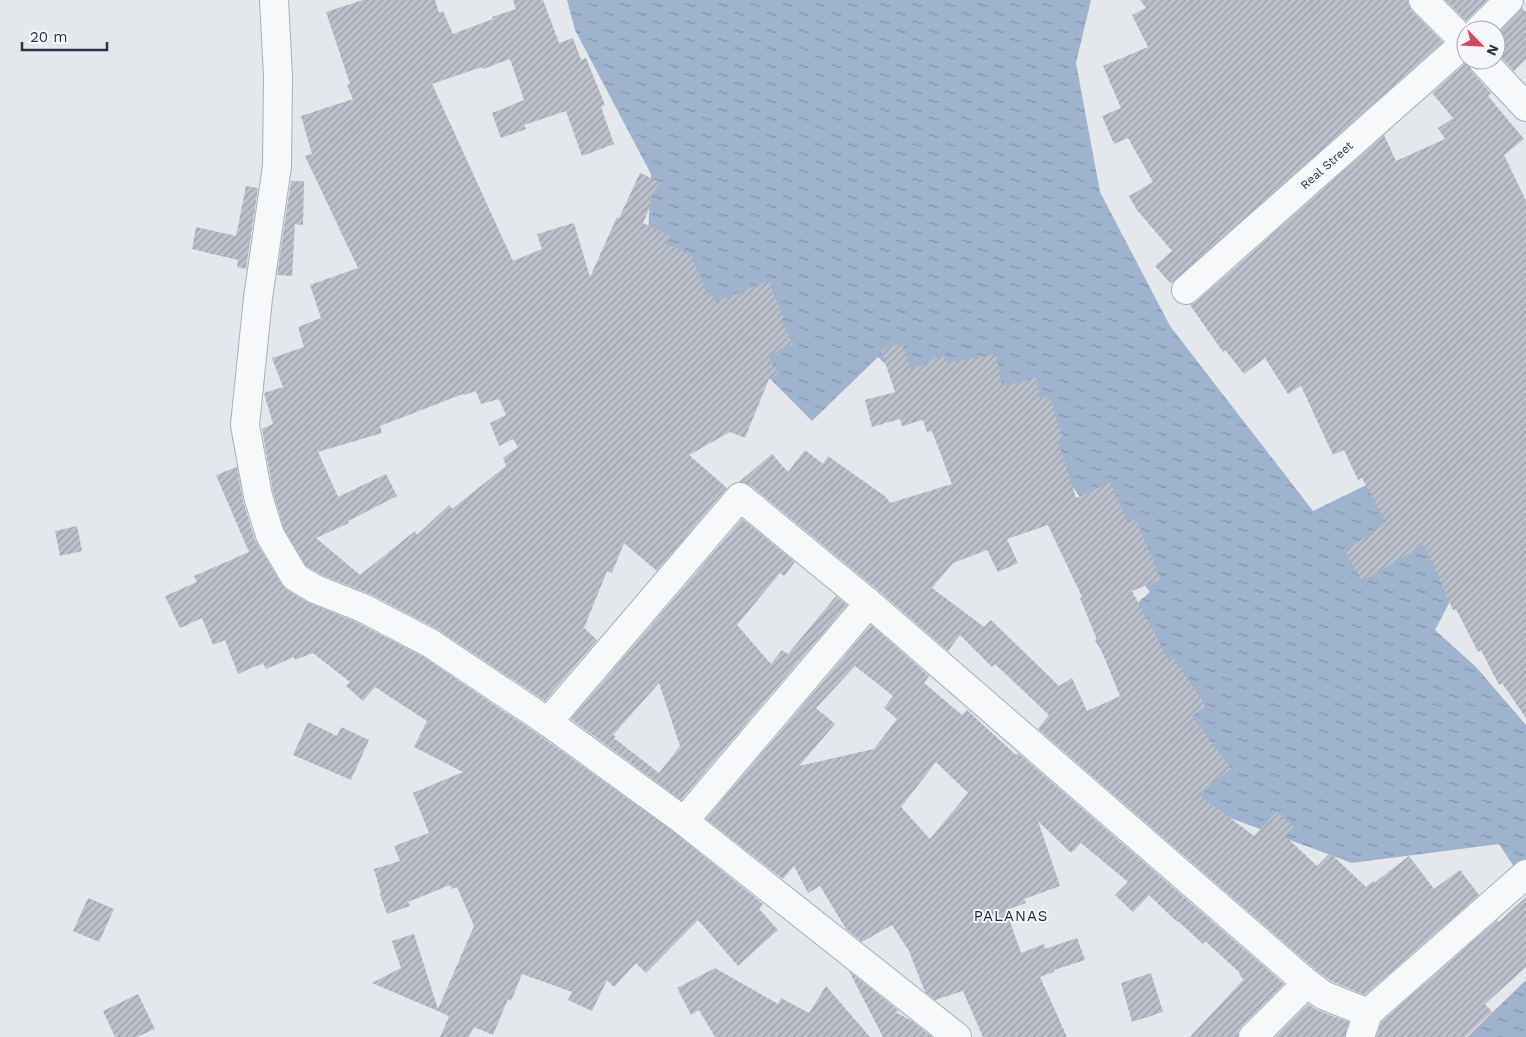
<svg xmlns="http://www.w3.org/2000/svg" width="1526" height="1037" viewBox="0 0 1526 1037" font-family="'Work Sans',sans-serif">
  <defs>
    <pattern id="water-ripples" width="26" height="14" patternUnits="userSpaceOnUse" patternTransform="scale(1.25)"><rect width="26" height="14" fill="#9fb4cc"/><path d="M2 4q2-2 4 0t4 0M15 11q2-2 4 0t4 0" fill="none" stroke="#8293a7"/></pattern>
    <pattern id="building-hatch" width="6" height="6" patternUnits="userSpaceOnUse" patternTransform="scale(1.25)"><rect width="6" height="6" fill="#bbc0ca"/><path d="M-1 1l2-2M0 6l6-6M5 7l2-2" fill="none" stroke="#989da6"/></pattern>
  </defs>
  <rect width="100%" height="100%" fill="#e4e7ec"/>
  <path fill="url(#water-ripples)" d="M567,0H1091L1076,63L1100,192L1170,326L1313,511L1383,477L1459,584L1435,630L1476,667L1526,725V885L1499,844L1352,863L1195,805L1095,640L1150,592L1047,452L912,389L878,357L812,421L647,255L651,174L575,30Z
    M1526,980V1037H1467Z"/>
  <path fill="url(#building-hatch)" fill-rule="evenodd" d="M363,0H435L439,13L443,11L453,34L493,19L492,17L516,9L513,0H543L559,43L573,38L581,60L586,58L605,105L601,107L614,144L582,156L566,111L524,125L526,129L501,138L492,113L524,100L510,59L483,69L482,67L432,84L513,261L542,249L537,234L574,223L590,277L617,217L619,218L640,173L660,182L650,201L652,202L643,223L669,235L665,243L691,255L707,294L711,292L716,302L769,281L784,319L781,320L793,344L768,356L778,374L769,379L745,438L730,432L689,455L727,488L657,571L624,543L612,573L607,571L584,628L597,640L545,701L437,629L370,594L322,575L306,566L284,529L273,492L262,429L273,424L264,393L283,387L272,358L304,347L298,327L321,318L310,285L358,268L305,156L312,154L301,116L353,99L347,85L350,84L326,12ZM476,391L481,404L499,399L506,415L490,423L499,446L513,439L518,447L503,458L506,466L452,509L449,505L417,535L415,531L360,575L316,538L349,523L348,521L397,496L386,474L338,497L318,452L382,433L380,426L463,394L464,395Z
    M1140,0H1408V4L1412,11L1443,42L1173,282L1170,283L1155,266L1172,251L1137,210L1129,196L1153,182L1128,138L1114,144L1102,116L1121,108L1103,66L1148,47L1132,15L1146,8Z
    M1445,0H1487L1466,21Z
    M1522,8L1526,12V59L1514,71L1496,52V35Z
    M1467,62L1471,71L1491,93L1488,96L1524,139L1504,155L1526,201V718L1502,683L1499,685L1481,650L1478,652L1456,609L1453,610L1424,545L1362,581L1344,550L1371,534L1370,532L1386,522L1362,478L1358,480L1344,450L1333,455L1301,386L1288,394L1265,358L1244,374L1225,350L1223,352L1190,305L1196,302L1384,135L1396,161L1445,139L1438,128L1453,118L1432,93Z
    M291,181H304L303,225L295,224L292,276L277,275Z
    M246,186L258,188L246,269L237,267L238,260L192,249L196,227L236,236Z
    M902,343L911,370L943,355L947,363L996,354L1002,386L1036,378L1040,399L1050,396L1063,440L1058,441L1076,498L1110,482L1128,523L1136,519L1161,580L1132,591L1168,659L1172,656L1206,706L1192,716L1231,769L1198,794L1254,836L1277,811L1294,827L1285,836L1317,866L1330,853L1366,887L1373,881L1374,883L1409,856L1434,889L1460,870L1479,895L1365,995L1331,981L1317,971L1038,729L1049,715L995,664L992,667L960,635L948,651L879,591L750,485L739,482L772,454L788,472L805,450L823,464L828,456L886,497L890,503L952,484L932,431L927,432L923,420L902,426L900,419L872,427L865,400L895,392L881,350ZM1048,525L1082,597L1080,598L1120,696L1087,711L1072,678L1059,686L991,620L984,627L932,588L953,563L987,550L998,572L1018,563L1007,539Z
    M237,467L243,501L255,540L282,585L287,590L309,603L356,622L422,656L539,735L675,833L763,904L759,909L778,930L738,966L698,920L646,973L636,963L614,987L607,980L592,1011L568,1000L572,992L522,974L511,1001L508,999L493,1035L474,1027L469,1037H440L449,1017L447,1015L372,983L401,968L392,941L414,934L438,1009L474,926L457,887L452,889L450,885L408,902L410,906L387,914L380,894L381,893L374,869L400,861L394,846L429,833L413,793L463,772L414,747L427,721L375,687L363,701L346,686L350,682L313,653L295,660L294,657L266,669L263,663L238,674L225,640L213,645L202,618L180,628L165,596L197,582L194,576L249,552L216,475Z
    M742,519L795,562L784,576L780,573L737,625L771,664L782,650L788,654L836,596L847,605L681,800L571,719ZM659,683L680,746L659,773L614,738L616,736L613,735Z
    M77,526L82,551L60,556L55,531Z
    M871,625L929,676L924,683L962,715L967,710L1016,755L1018,753L1284,984L1242,1026L1238,1032V1037H1190L1244,979L1239,975L1240,973L1205,941L1203,944L1178,921L1177,922L1149,895L1133,912L1115,895L1128,882L1081,843L1071,853L1038,821L1060,886L1024,899L1026,903L1006,910L1021,953L1044,944L1045,949L1077,938L1085,960L1054,970V972L1040,977L1067,1037H983L963,991L935,1000L925,992L909,951L892,925L862,942L846,929L820,886L808,893L794,866L783,879L706,819ZM855,666L893,696L884,708L897,719L874,749L799,766L835,724L816,708ZM936,762L968,793L930,839L901,807Z
    M308,722L337,736L341,727L369,740L351,780L293,755Z
    M1526,897V967L1485,1004L1492,1012L1465,1037H1376L1381,1022L1497,920L1499,922Z
    M88,898L114,909L99,942L73,931Z
    M715,968L778,1004L781,998L809,1013L826,986L870,1037H715L699,1010L691,1015L677,988Z
    M849,971L899,1011L895,1012L912,1021L932,1037H883Z
    M1151,973L1163,1012L1132,1022L1121,983Z
    M138,994L155,1029L137,1037H115L103,1011Z
    M1308,1004L1317,1010L1349,1022L1345,1037H1275Z"/>
  <g fill="none" stroke-linecap="round" stroke-linejoin="round">
    <g stroke="#a9aeb7" stroke-width="30">
      <g id="minor">
        <path d="M274,0L278,76L277,166L258,298L245,425L258,496L270,535L295,577L315,589L363,608L430,643L548,722L684,821L957,1037"/>
        <path d="M1423,0L1466,43"/>
        <path d="M1479,30L1509,0"/>
        <path d="M1482,60L1526,107"/>
        <path id="s1" d="M1186,290L1466,42"/>
        <path d="M548,722L740,497L869,603"/>
        <path d="M684,821L869,603L1307,983"/>
        <path d="M1253,1037L1307,983L1323,995L1368,1013"/>
        <path d="M1360,1037L1368,1013L1526,874"/>
      </g>
    </g>
    <use href="#minor" stroke="#f7f8fa" stroke-width="28"/>
  </g>
  <g text-anchor="middle" dominant-baseline="central" stroke-width="4" stroke-linejoin="round" paint-order="stroke">
    <g font-size="12" fill="#2b3445" stroke="#f4f6f9">
      <text stroke="none"><textPath href="#s1" startOffset="188">Real Street</textPath></text>
    </g>
    <g font-size="15" letter-spacing="1" fill="#1d2536" stroke="#f4f6f9">
      <text x="1011" y="916">PALANAS</text>
    </g>
  </g>
  <g transform="translate(1481 45) rotate(114)"><circle r="24" fill="#f4f6f9" stroke="#a4a8b1"/>
  <path d="M0-4L9 19L0 12L-9 19Z" fill="#d1495b"/>
  <text y="-8" font-size="14" font-weight="bold" text-anchor="middle" fill="#2b3445">N</text>
  </g>
  <path d="M22 42v8h85v-8" fill="none" stroke="#2b3445" stroke-width="2.5"/>
  <text x="30" y="42" font-size="15" fill="#2b3445" stroke="#f4f6f9" stroke-width="4" paint-order="stroke">20 m</text>
</svg>
